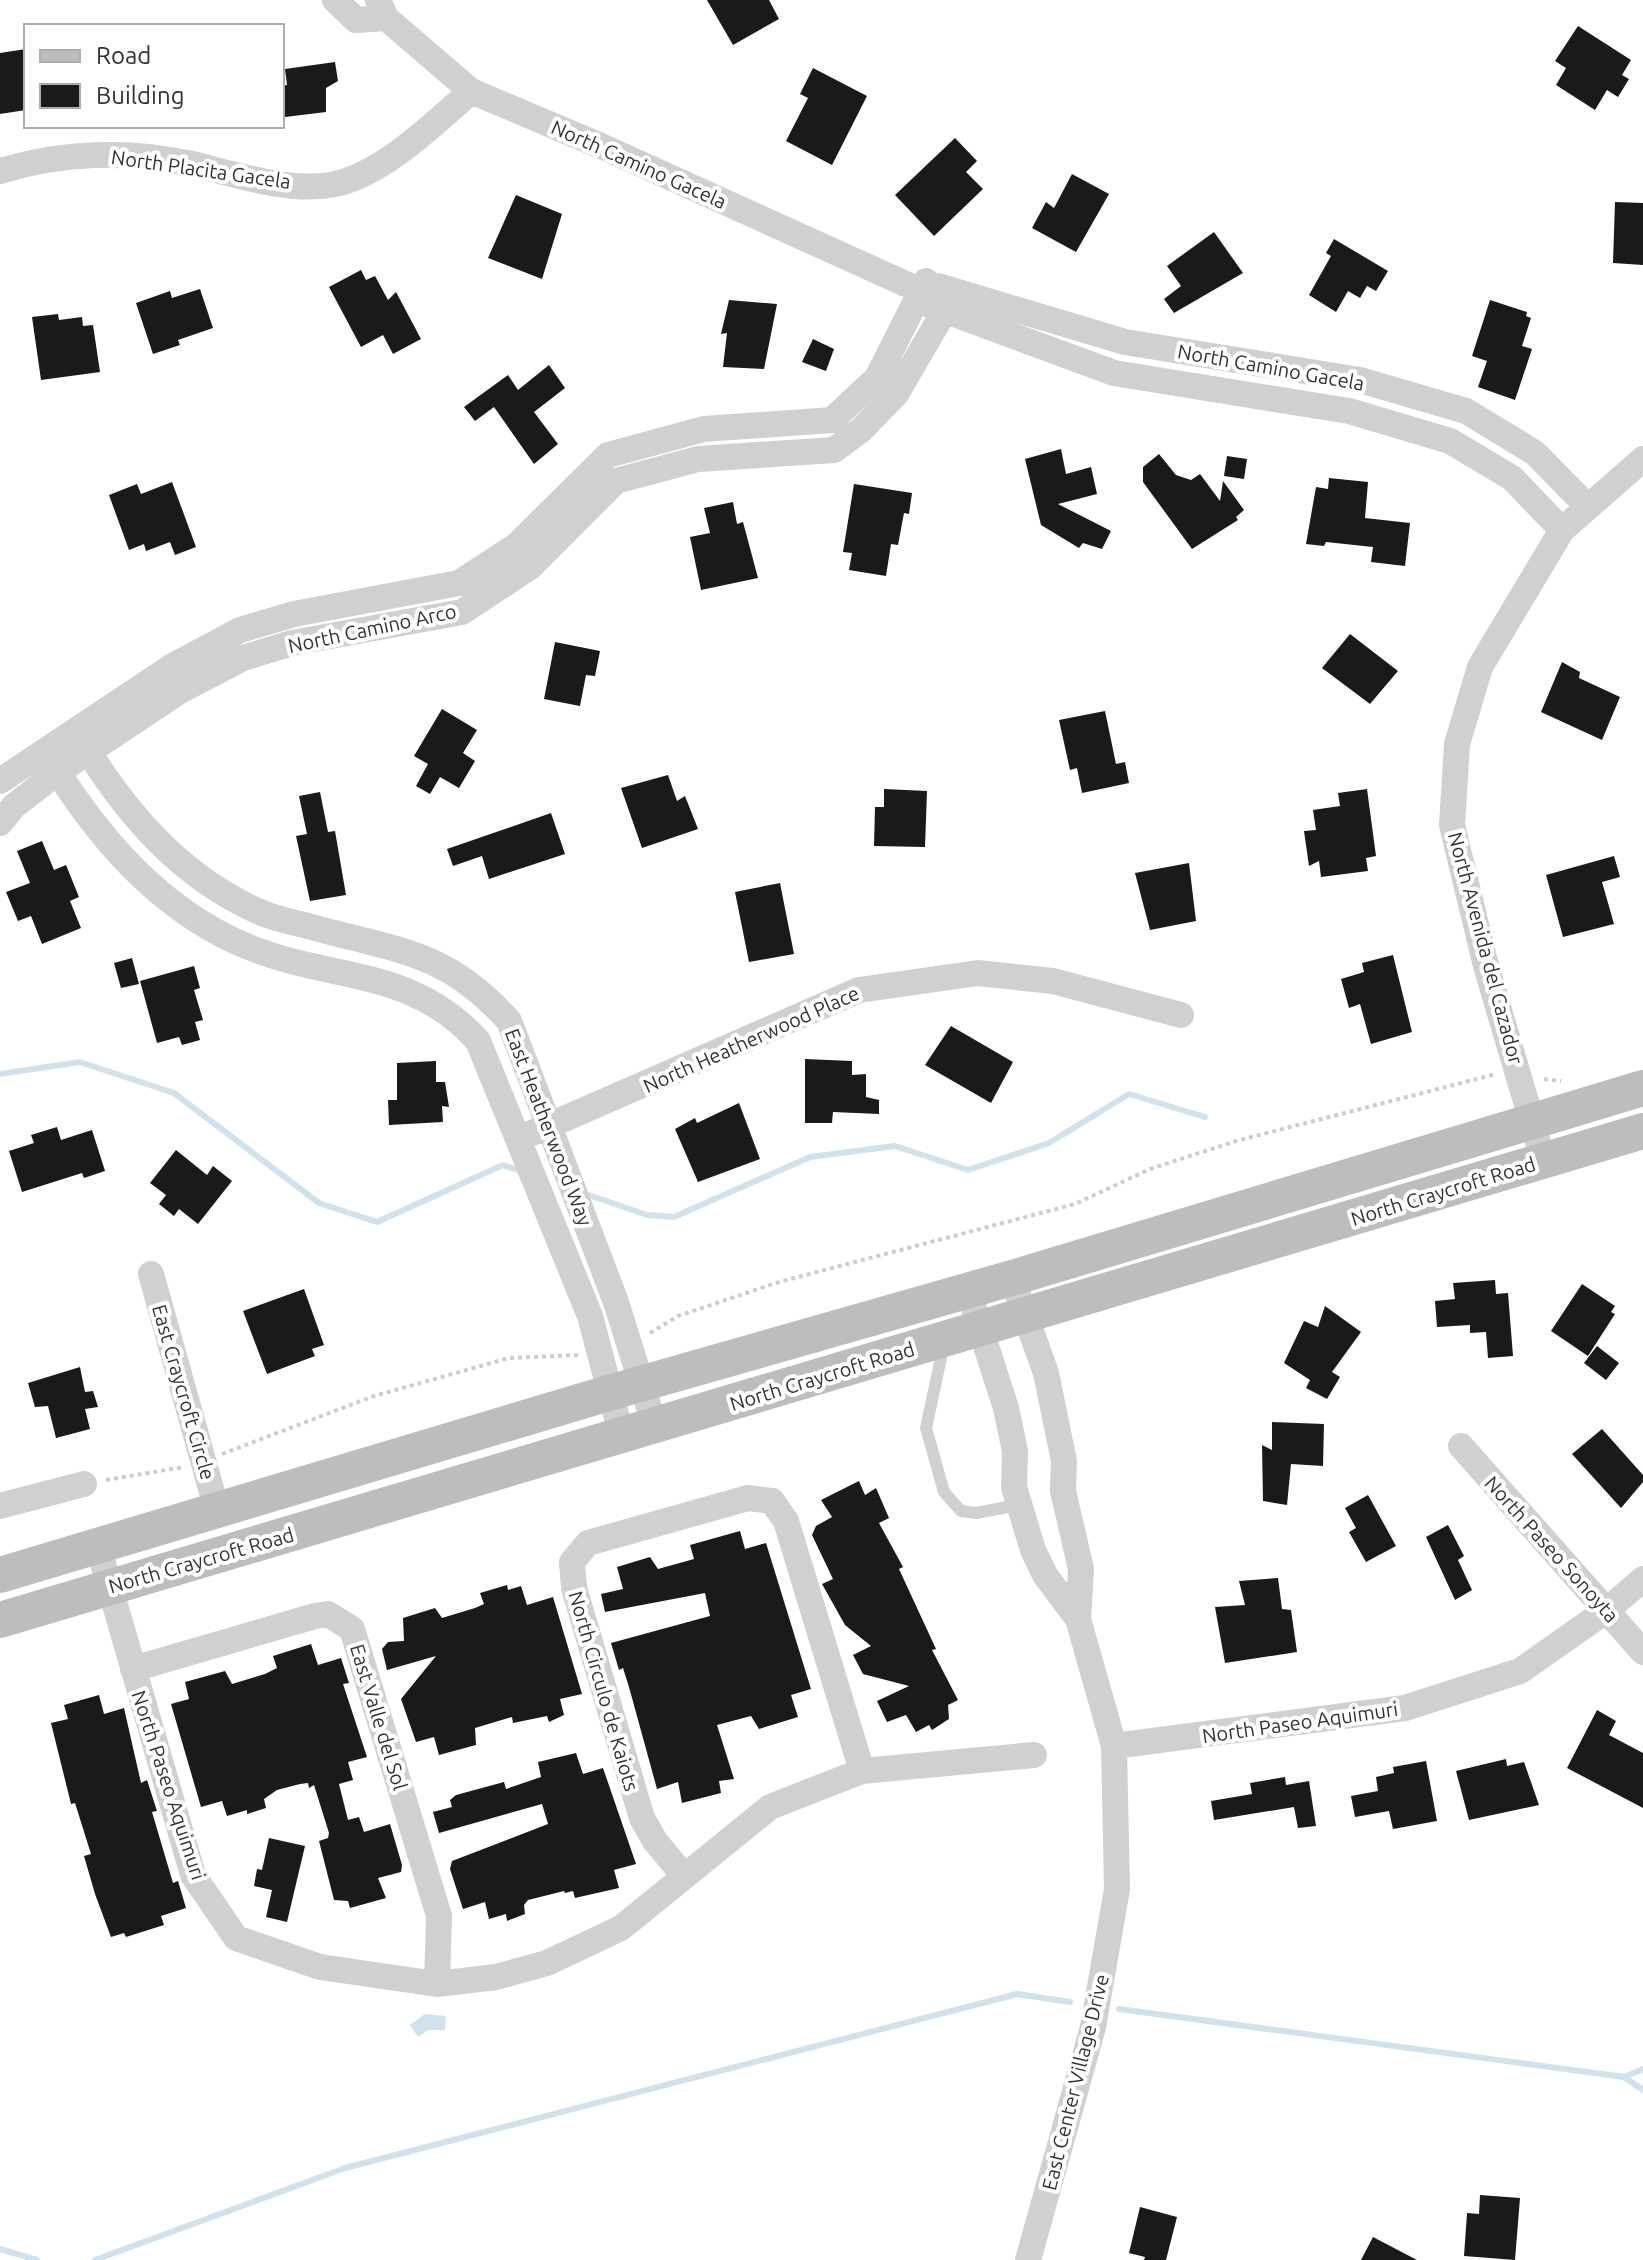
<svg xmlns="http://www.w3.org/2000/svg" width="1643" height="2260" viewBox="0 0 1643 2260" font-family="Ubuntu,sans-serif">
  <rect width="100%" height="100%" fill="#fff"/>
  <path fill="#cfe2ee" d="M425,2014L446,2016L445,2030H428L418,2037L410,2025Z"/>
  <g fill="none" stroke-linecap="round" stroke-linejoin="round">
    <path stroke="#cfe2ee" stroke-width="6" d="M0,1074L80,1062L174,1093L319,1203L377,1222L503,1165L524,1172
      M583,1193L647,1215L674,1217L810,1157L895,1146L968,1170L1049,1143L1129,1094L1205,1117
      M1119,2009L1624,2077L1643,2090
      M1624,2077L1643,2069
      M0,2249L37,2260
      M95,2260L345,2168L1017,1994L1070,2002"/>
  </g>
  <path fill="#1a1a1a" d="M707,0H769L779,19L733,45Z
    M1578,26L1631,60L1622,75L1629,79L1618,97L1607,90L1595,110L1556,85L1566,68L1555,61Z
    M26,49V110L0,114V53Z
    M335,62L338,81L326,88V112L285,117L282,86L287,85L285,69Z
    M813,68L867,96L832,165L786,141L808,98L800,94Z
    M955,138L977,161L966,172L983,189L934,236L895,195Z
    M1072,174L1109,194L1076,252L1032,228L1046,202L1054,208Z
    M516,195L562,214L542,279L488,258Z
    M1615,202L1643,203V265L1613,263Z
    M1214,232L1243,273L1174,313L1164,299L1181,286L1167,266Z
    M1334,239L1388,271L1376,291L1367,286L1360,298L1348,291L1336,312L1309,295L1331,256L1326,253Z
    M361,270L366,280L375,276L388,300L396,292L421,339L393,354L383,335L361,347L329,287Z
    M200,289L213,328L178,340L180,345L153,354L136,303L170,291L172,298Z
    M729,300L777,304L764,369L723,367L727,333L721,334Z
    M1490,300L1527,312L1526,316L1531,318L1522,346L1532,349L1515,400L1478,387L1487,361L1472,356Z
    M58,314L59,320L82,317L83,326L93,325L100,372L41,380L32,317Z
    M813,339L834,349L826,371L802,362Z
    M549,365L565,388L534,412L558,444L534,464L494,407L475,421L464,407L508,375L518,390Z
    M1061,449L1066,474L1091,467L1097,494L1058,504L1111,531L1102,549L1083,543L1079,548L1041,525L1025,459Z
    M1159,454L1176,475L1191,480L1200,474L1220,501L1223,481L1244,510L1236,517L1238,520L1192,549L1143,482V467Z
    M1227,456L1247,459L1244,479L1224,476Z
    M1329,478L1368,482L1365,518L1410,523L1405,566L1371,562L1373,547L1326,542L1324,546L1306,544L1316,487L1328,489Z
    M172,482L196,547L175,555L170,542L146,551L144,544L129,550L109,495L137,484L141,494Z
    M854,484L912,493L909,514L904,513L898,545L891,544L886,576L849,570L852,553L843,552Z
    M733,502L737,524L743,522L758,578L701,590L690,537L710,533L704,508Z
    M1350,634L1398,671L1370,704L1322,668Z
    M555,642L600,651L595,676L586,675L580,706L544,699Z
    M1562,662L1580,672L1579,678L1620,697L1602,740L1541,712Z
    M442,709L477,730L463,753L475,761L459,788L440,777L430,794L416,786L428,764L414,756Z
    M1105,711L1116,764L1125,762L1129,783L1082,793L1077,768L1070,770L1059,720Z
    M668,775L677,801L685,796L698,829L642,848L621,788Z
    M884,789L927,791L925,847L874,846L875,807H884Z
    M1367,789L1376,856L1366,858L1368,871L1321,877L1319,861L1309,866L1304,831L1316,830L1313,810L1340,806L1338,793Z
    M320,792L328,832L335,831L346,895L310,901L296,836L307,834L299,796Z
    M551,813L565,854L489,879L482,856L453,866L447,849Z
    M42,841L54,870L66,865L79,897L70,901L81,928L42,944L31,916L18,921L6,892L30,883L17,851Z
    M1614,856L1620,877L1602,882L1614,924L1563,937L1546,875Z
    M1189,863L1196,921L1150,930L1135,873Z
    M780,883L794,954L749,962L735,892Z
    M1393,955L1412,1032L1371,1044L1360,1004L1349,1008L1341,979L1364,972L1362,963Z
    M132,958L139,984L121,988L114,963Z
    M194,966L200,988L194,990L203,1020L195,1022L200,1040L182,1045L179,1037L157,1043L140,981Z
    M951,1026L1013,1062L991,1103L925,1065Z
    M805,1059L852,1061V1075L866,1074V1097L879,1100V1114L833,1112L832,1123H805Z
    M436,1061V1082H445L449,1107L442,1106L443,1122L389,1125L388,1100H397V1063Z
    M739,1103L760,1159L698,1182L675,1129L695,1118L697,1123Z
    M57,1127L61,1140L92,1130L105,1171L84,1178L82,1173L22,1192L9,1151L34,1143L31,1135Z
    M176,1150L207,1175L213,1166L232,1181L198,1224L179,1209L174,1216L159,1204L166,1195L150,1183Z
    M1495,1280L1496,1294L1508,1293L1513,1356L1488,1358L1486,1332L1470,1333V1325L1437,1327L1435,1301L1455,1299L1453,1283Z
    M1582,1284L1615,1306L1611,1312L1615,1314L1588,1356L1551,1331Z
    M304,1289L324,1345L312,1349L315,1356L267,1374L243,1311Z
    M1325,1306L1361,1332L1332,1372L1340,1377L1327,1399L1306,1388L1310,1380L1284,1363L1304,1321L1318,1327Z
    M1597,1346L1619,1363L1606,1380L1584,1363Z
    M80,1367L85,1392L93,1391L98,1407L85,1409L90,1429L56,1438L48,1406L35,1407L28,1383Z
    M1272,1422L1324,1424L1323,1466L1291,1464L1287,1505L1263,1501L1262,1445L1272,1450Z
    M1602,1429L1643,1475V1482L1621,1508L1572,1454Z
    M859,1481L865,1495L876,1488L889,1518L879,1523L903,1567L899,1569L936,1649L932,1650L958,1700L948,1705L949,1719L932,1730L929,1725L916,1732L906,1715L887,1722L877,1701L909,1686L863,1674L853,1655L871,1646L845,1625L822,1584L833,1579L812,1535L816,1526L832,1517L821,1500Z
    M1368,1495L1396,1546L1366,1562L1349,1532L1356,1528L1345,1508Z
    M1448,1525L1464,1556L1458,1560L1472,1590L1455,1600L1426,1537Z
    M740,1531L745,1549L766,1543L811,1689L791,1695L798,1717L759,1729L751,1716L717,1725L734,1779L719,1781L721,1793L682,1803L678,1782L657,1789L629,1687L623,1668L619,1670L611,1643L710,1616L705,1593L605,1612L601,1594L623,1589L617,1567L650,1557L658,1569L694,1559L690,1545Z
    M1278,1578L1282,1609L1291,1610L1297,1652L1225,1663L1215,1607L1245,1605L1239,1581Z
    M507,1585L508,1590L521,1586L527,1605L553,1597L582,1694L560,1699L564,1715L549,1722L547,1716L513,1723L512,1717L475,1728L476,1745L439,1755L434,1737L416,1742L401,1699L436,1656L387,1670L382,1649L388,1642L404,1641L403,1618L435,1608L442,1618L475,1608L484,1604L480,1593Z
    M311,1644L318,1665L341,1658L349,1683L343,1684L367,1757L348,1762L353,1780L339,1784L348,1820L359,1817L364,1832L390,1824L402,1865L401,1872L378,1878L386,1898L350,1908L348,1901L334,1900L319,1841L328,1838L329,1833L314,1785L309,1788L308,1783L300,1784L277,1790L264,1799L266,1808L247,1814V1810L227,1816L222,1801L201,1807L171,1704L189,1699L185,1682L225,1671L232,1684L265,1674L277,1668L273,1656Z
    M99,1695L104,1714L124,1708L141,1783L147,1780L157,1811L152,1812L173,1883L178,1881L186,1908L161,1916L164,1925L126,1937L124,1933L111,1937L95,1894L84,1856L91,1854L75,1803L71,1804L51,1723L68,1719L64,1705Z
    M1597,1710L1616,1721L1609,1735L1643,1753V1808L1567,1768Z
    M576,1753L583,1774L603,1768L636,1864L614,1870L619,1888L575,1898L573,1891L565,1893L564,1891L528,1900L524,1905L525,1914L507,1921L506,1914L489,1919L485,1902L463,1909L450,1869L452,1861L548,1824L542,1804L439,1833L433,1812L452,1807L450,1800L456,1795L504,1782L506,1789L541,1777L538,1762Z
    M1506,1759L1507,1766L1524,1762L1539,1805L1469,1820L1456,1771Z
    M1426,1761L1437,1821L1393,1829L1389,1811L1355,1817L1351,1796L1378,1791L1376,1777L1394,1773L1393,1767Z
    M1285,1777L1286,1785L1309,1781L1316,1826L1298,1828L1294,1807L1214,1820L1211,1801L1252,1794L1250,1783Z
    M269,1838L305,1846L287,1922L266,1917L272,1890L254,1886L257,1869L262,1870Z
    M1480,2195L1520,2198L1515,2260L1464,2256L1467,2213L1479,2214Z
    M1140,2207L1177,2217L1166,2260H1144L1145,2257L1129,2253Z
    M1373,2237L1417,2260H1361Z"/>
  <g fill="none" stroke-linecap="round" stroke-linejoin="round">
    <path stroke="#cdcdcd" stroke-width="4" stroke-dasharray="4 4" stroke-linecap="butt" d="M1544,1079L1561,1081
      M650,1333L678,1316L779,1282L1075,1204L1150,1169L1236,1141L1496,1074
      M222,1454L374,1396L509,1358L578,1355
      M106,1480L184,1467"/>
    <path stroke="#d0d0d0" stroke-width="12" d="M944,1344L926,1428L944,1492L961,1511L976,1513L1019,1505"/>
    <path stroke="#d0d0d0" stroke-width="26" d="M335,0L356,20L386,18
      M378,0L386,18L471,91L601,146L908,285
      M0,171C62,152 129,150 192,164C233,174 288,192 330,185C380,177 434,124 471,91
      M938,286L1125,342L1360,380L1466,411L1535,453L1588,507
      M930,305L1114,373L1349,411L1450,441L1512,478L1562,530
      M80,738C125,813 181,878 262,913C279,920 298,923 315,928C400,951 447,952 509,1021L616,1302L655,1427
      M50,759C98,839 163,913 251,948C334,981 413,968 478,1041L590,1316L622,1437
      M0,781L171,667L240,630L294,614L459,583L516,546L608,455L704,429L832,420L877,378L926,281
      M0,823L14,806L58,772L180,691L243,658L292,643L462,612L530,567L616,481L698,459L834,450L861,430L896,394L955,293
      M532,1133L859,990L978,973L1053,981L1181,1015
      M1543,1159L1486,966L1452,825L1457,744L1480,667L1562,530L1643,459
      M151,1274L217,1510
      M1012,1278L1046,1373L1064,1461L1063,1491L1081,1569L1078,1619L1114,1746L1117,1889L1093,2027L1028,2260
      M968,1290L1006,1408L1015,1451L1014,1487L1033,1550L1045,1575L1078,1619
      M1461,1446L1643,1652
      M0,1506L84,1484
      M98,1546L193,1875L236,1938L320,1967L437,1984L496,1977L547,1963L621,1928L770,1807L862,1771L1034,1755
      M133,1669L315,1616L328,1614L352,1629L439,1916L437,1984
      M1114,1746L1405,1708L1520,1671L1607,1610L1643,1579
      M684,1876L655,1841L642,1818L574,1588L572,1562L588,1543L748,1498L772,1501L786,1521L862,1771"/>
    <path stroke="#bdbdbd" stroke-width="36" d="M0,1575L612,1392L1012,1278L1643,1088
      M0,1620L1643,1131"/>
  </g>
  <g text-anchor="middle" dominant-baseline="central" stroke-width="8" stroke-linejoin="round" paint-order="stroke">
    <g font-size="20" fill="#333" stroke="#fff">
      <text transform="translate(639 164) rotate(24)">North Camino Gacela</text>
      <text transform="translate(201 169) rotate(8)">North Placita Gacela</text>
      <text transform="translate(1271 367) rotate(10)">North Camino Gacela</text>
      <text transform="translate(372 628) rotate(-12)">North Camino Arco</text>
      <text transform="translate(1486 948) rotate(75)">North Avenida del Cazador</text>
      <text transform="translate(751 1039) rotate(-24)">North Heatherwood Place</text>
      <text transform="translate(549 1127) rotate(69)">East Heatherwood Way</text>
      <text transform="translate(1443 1191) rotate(-17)">North Craycroft Road</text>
      <text transform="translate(822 1376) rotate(-17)">North Craycroft Road</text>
      <text transform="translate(184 1392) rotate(74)">East Craycroft Circle</text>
      <text transform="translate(1552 1549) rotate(48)">North Paseo Sonoyta</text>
      <text transform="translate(201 1560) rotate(-16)">North Craycroft Road</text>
      <text transform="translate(604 1691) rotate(74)">North Circulo de Kaiots</text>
      <text transform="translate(379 1717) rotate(73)">East Valle del Sol</text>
      <text transform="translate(1300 1722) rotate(-8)">North Paseo Aquimuri</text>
      <text transform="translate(169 1785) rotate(72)">North Paseo Aquimuri</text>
      <text transform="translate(1075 2082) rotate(-76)">East Center Village Drive</text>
    </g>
  </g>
  <rect x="24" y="24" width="260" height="104" fill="#ffffff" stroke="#adadad" stroke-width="2"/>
  <rect x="40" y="50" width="40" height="12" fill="#bdbdbd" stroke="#adadad" stroke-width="2"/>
  <text x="96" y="64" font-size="24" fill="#333333">Road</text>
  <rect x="40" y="84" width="40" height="24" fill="#1a1a1a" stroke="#adadad" stroke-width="2"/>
  <text x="96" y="104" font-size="24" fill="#333333">Building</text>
</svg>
